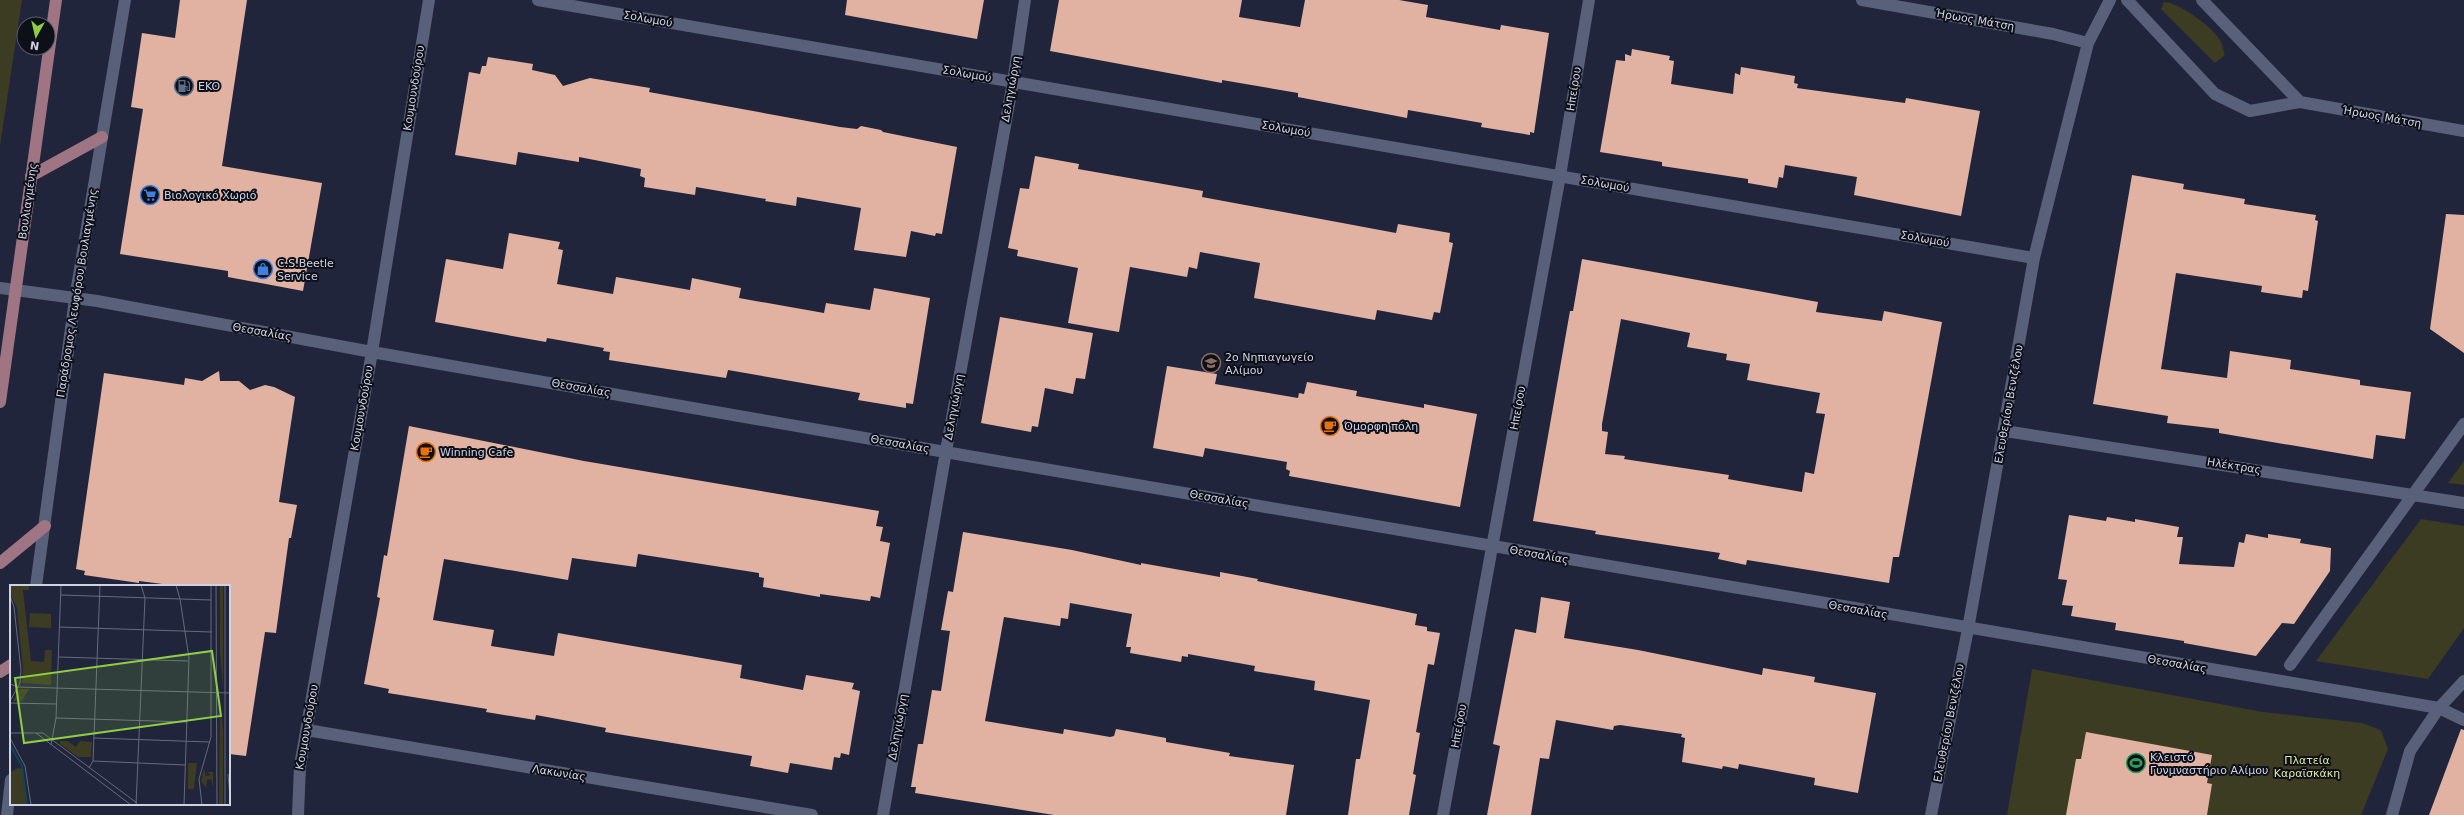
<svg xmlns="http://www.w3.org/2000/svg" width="2464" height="815" viewBox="0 0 2464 815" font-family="'DejaVu Sans',sans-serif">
  <rect width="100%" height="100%" fill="#20253b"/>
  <path fill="#3b3c22" d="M0,0H22L0,146Z
    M2164,2C2178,2 2213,27 2220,40C2223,44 2223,51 2225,55L2215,63L2161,9Z
    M2464,461V485L2448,483Z
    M2421,519L2464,526V628L2428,679L2316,661Z
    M2032,669L2263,712L2362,723L2381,730L2388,749L2361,815H2007Z"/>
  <path fill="#e1b2a1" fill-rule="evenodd" d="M180,0H247L222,166L322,183L303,291L228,277V271L120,254L143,109L131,107L142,33L175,38Z
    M847,0H984L977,39L845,15Z
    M1059,0H1242L1239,17L1300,27L1305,0H1399L1428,5L1426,17L1500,30L1501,25L1549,33L1534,133L1530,132V135L1481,127L1482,123L1408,110L1407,118L1298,97V93L1222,80V83L1050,51Z
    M1632,49L1670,56L1669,60L1674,61L1671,84L1733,94L1735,73L1740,75L1741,67L1795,76L1794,83L1798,84L1797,88L1905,103L1906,98L1980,111L1961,216L1854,195L1857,177L1785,165L1783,178L1779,177L1777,188L1748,183V179L1662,166V162L1600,152L1616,60L1625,61V54L1631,56Z
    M488,57L533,64L532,70L555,75L563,86L590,78L650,88L649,92L840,127L857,129L861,126L881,130L883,132L957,147L942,234L936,233L935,236L911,231L906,257L854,250L861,208L797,197L796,206L765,201L766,199L696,187L695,195L644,187L645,178L640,176L641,169L579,157V162L518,152L516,165L455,155L469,72L480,74L482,66H486Z
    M1035,156L1079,164L1078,169L1203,191L1202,197L1396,233L1398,224L1450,233L1449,242L1453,243L1440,313L1434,312L1432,320L1377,310L1375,320L1254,298L1260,263L1200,252L1197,269L1189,267L1187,277L1130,267L1119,332L1068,323L1078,268L1017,256L1018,250L1008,248L1020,188L1029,189Z
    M2132,175L2184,184L2183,189L2245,199L2244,204L2316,215L2315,220L2318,221L2308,291L2303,290L2302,298L2261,292L2262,286L2176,273L2161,369L2227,378L2230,351L2291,360L2290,369L2360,380V385L2411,392L2405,439L2376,435L2373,459L2219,433V429L2167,423L2168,416L2093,404Z
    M2446,214L2464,215V353L2430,329Z
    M509,233L560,242L558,249L563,250L557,284L613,294L616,277L690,290L692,278L741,288L739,298L824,313L826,303L870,310L874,288L930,298L913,404L906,403V408L858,400L860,393L728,370L726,378L609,360L610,352L603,351L604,348L547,338L546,342L435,322L446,259L503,269Z
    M1582,259L1818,302L1816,312L1882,321L1884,311L1942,322L1899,557H1893L1889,583L1747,560L1746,565L1718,559L1720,553L1595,534L1596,531L1533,521L1570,311H1573ZM1621,319L1690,333L1687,347L1727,354L1726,360L1750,364L1747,380L1820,393L1816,413L1825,414L1814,474L1805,472L1802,492L1728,479L1729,475L1624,459L1625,456L1605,454L1608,432L1602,431V424Z
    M1000,317L1093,333L1085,379L1076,378L1073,394L1045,388L1038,427L1032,426L1031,432L981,423Z
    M1167,366L1217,374L1215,384L1298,398L1299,393L1304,394L1307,382L1357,391L1356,396L1424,408V404L1477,414L1460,507L1289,476L1290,471L1286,469L1287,462L1205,448L1203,457L1153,448Z
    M219,371L220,381H239L250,390L265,385L274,387L295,397L279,502L297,505L291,538H289L276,633L265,632L246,756L229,754V586H178L139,581V583L84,575L85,571L76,569L104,373L184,385L185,378L202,381Z
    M409,426L584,461L879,511L876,526L883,527L880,541L890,543L880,598L871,596L870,601L820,594V597L763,587L764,578L759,577V573L638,554L636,567L572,558L568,580L444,559L433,620L494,630L491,646L554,656L558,633L742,665L740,678L803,690L806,675L854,683L852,689L860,691L849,755L841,753L840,758L834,757L832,770L790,763L788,773L750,766L752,756L605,732L606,728L536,715L535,720L486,712L487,709L388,693L389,689L364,684L380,598L377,597L384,555L387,556Z
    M2069,515L2106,521L2107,517L2135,522V519L2179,527L2177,537H2183L2179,564L2234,567L2239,542L2244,543L2246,534L2268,538V534L2301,539L2300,543L2331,548L2330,571L2294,624L2282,623L2256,656L2184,643V641L2115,630L2116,623L2071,616L2073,606L2062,605L2067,580L2058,579Z
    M963,532L1072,550L1141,565V563L1220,577V572L1258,579L1257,581L1417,614L1415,625L1427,627V631L1440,633L1434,665L1428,664L1416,732L1420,733L1413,774L1416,775L1409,815H1348L1356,759H1360L1370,700L1314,690L1315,681L1254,671L1255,666L1188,654V657L1182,656L1181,662L1130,653L1131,647H1126L1132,614L1070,603L1068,619L1061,618L1060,626L1004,617L985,721L1063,734L1064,729L1110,737L1114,736L1116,729L1166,738V742L1230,753L1229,756L1294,765L1286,815H1054L915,793L916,787H911L918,744H923L932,690L941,691L950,631L941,630L948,591L953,592Z
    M1541,597L1570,602L1564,638L1638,650L1762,675L1763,668L1815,677L1814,682L1876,693L1858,793L1814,785L1815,778L1739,764L1738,769L1723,766L1722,769L1682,762L1685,738L1681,737L1682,734L1620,725L1614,726L1613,730L1556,720L1549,759L1540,758L1531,815H1487L1500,746L1493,744L1515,629L1536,633Z
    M2461,729L2464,730V815H2429Z
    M2086,732L2212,755L2207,783L2212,784L2207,815H2066L2076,759H2081Z"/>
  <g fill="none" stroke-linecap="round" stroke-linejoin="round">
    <path stroke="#596079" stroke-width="12" d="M538,0L2034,258
      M1862,0L2053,34L2088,43
      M2127,0L2215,94L2250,111L2300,102L2464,131
      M2202,0L2300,102
      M0,288L97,301L372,352L974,457L2439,708L2464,720
      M2005,431L2464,503
      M36,586L75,299L125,0
      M2290,665L2464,424
      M307,730L812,815
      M7,815L11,780
      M298,815L300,766L372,352L429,0
      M883,815L946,451L1013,82L1025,0
      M1443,815L1560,176L1589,0
      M1931,815L1968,629L2034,258L2088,43L2110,0
      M2392,815L2410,751L2439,708L2464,681"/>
    <path stroke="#9f7583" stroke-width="12" d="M31,176L102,137
      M0,402L56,0
      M0,563L45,526
      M0,672L11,665"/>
  </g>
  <defs>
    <g id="fuel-ring" transform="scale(1)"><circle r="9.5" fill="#0d0f19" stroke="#5c6f8a" stroke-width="1.5"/><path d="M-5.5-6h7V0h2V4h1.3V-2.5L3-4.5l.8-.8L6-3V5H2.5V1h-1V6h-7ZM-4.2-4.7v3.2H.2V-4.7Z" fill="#5c6f8a"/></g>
    <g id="supermarket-ring" transform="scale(1)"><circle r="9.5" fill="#0d0f19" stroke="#3f7fe0" stroke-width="1.5"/><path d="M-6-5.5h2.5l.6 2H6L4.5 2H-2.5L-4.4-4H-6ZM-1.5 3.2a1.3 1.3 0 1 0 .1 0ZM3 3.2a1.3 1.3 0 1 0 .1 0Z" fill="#3f7fe0"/></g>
    <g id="shop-ring" transform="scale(1)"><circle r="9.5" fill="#0d0f19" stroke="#3f7fe0" stroke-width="1.5"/><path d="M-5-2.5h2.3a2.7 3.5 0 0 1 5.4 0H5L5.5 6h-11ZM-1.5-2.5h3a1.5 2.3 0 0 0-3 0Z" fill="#3f7fe0"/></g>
    <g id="school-ring" transform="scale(1)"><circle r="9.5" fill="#0d0f19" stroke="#8d6e63" stroke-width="1.5"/><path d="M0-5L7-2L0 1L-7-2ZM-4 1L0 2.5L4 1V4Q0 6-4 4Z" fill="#8d6e63"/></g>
    <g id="cafe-ring" transform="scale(1)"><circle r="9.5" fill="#0d0f19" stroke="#e8710a" stroke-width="1.5"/><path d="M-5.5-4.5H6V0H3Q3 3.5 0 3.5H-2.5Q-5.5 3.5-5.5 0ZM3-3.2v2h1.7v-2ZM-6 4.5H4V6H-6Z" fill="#e8710a"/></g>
    <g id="stadium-ring" transform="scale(1)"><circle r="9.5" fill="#0d0f19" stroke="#2e9e5b" stroke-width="1.5"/><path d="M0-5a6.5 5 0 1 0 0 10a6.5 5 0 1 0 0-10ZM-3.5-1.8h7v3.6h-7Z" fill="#2e9e5b"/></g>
  </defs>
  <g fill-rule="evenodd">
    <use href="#fuel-ring" x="184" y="86"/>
    <use href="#supermarket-ring" x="150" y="195"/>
    <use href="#shop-ring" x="263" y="269"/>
    <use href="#school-ring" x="1211" y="363"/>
    <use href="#cafe-ring" x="1330" y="426"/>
    <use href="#cafe-ring" x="426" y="452"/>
    <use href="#stadium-ring" x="2136" y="763"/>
  </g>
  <g text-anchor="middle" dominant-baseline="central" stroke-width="4" stroke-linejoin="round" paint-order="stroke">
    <g font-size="11" fill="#ced2e1" stroke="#0d0f19">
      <text transform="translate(648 19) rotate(10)">Σολωμού</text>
      <text transform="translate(1975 20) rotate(10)">Ήρωος Μάτση</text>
      <text transform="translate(967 74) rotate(10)">Σολωμού</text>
      <text transform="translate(414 88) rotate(-81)">Κουμουνδούρου</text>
      <text transform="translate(1011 89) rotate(-80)">Δεληγιώργη</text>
      <text transform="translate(1574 89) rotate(-81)">Ηπείρου</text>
      <text transform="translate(2382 117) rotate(10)">Ήρωος Μάτση</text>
      <text transform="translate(1286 129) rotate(10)">Σολωμού</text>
      <text transform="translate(1605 184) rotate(10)">Σολωμού</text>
      <text transform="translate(28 201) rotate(-82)">Βουλιαγμένης</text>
      <text transform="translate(1925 239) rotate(10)">Σολωμού</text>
      <text transform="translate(77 293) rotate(-81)">Παράδρομος Λεωφόρου Βουλιαγμένης</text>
      <text transform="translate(262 332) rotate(10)">Θεσσαλίας</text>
      <text transform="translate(581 388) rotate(10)">Θεσσαλίας</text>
      <text transform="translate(2009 404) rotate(-80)">Ελευθερίου Βενιζέλου</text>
      <text transform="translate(954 407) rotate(-80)">Δεληγιώργη</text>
      <text transform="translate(362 408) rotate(-80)">Κουμουνδούρου</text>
      <text transform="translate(1518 408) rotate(-80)">Ηπείρου</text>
      <text transform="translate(900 444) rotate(10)">Θεσσαλίας</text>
      <text transform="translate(2234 466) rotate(9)">Ηλέκτρας</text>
      <text transform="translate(1219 499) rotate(10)">Θεσσαλίας</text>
      <text transform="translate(1539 555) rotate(10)">Θεσσαλίας</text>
      <text transform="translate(1858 610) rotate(10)">Θεσσαλίας</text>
      <text transform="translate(2177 664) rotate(10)">Θεσσαλίας</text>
      <text transform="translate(1949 723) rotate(-79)">Ελευθερίου Βενιζέλου</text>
      <text transform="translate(1459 726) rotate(-80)">Ηπείρου</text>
      <text transform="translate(307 727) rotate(-80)">Κουμουνδούρου</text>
      <text transform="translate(898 727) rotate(-80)">Δεληγιώργη</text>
      <text transform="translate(559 773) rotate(9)">Λακωνίας</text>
    </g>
    <g font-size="11" fill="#ced2e1" stroke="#0d0f19" text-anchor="start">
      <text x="198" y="86">EKO</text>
      <text x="164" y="195">Βιολογικό Χωριό</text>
      <text x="277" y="263">C.S.Beetle<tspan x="277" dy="13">Service</tspan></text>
      <text x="1225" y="357">2ο Νηπιαγωγείο<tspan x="1225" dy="13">Αλίμου</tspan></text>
      <text x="1344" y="426">Όμορφη πόλη</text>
      <text x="440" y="452">Winning Cafe</text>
      <text x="2150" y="757">Κλειστό<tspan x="2150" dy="13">Γυνμναστήριο Αλίμου</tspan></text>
    </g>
    <g font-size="11" fill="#e2e7a1" stroke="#0d0f19">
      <text x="2307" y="760">Πλατεία<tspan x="2307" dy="13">Καραϊσκάκη</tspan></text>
    </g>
  </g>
  <g transform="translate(10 585)">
    <rect width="220" height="220" fill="#20253b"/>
    <path d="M0,0H19V5H13L21,76L34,77L35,65H42L41,100L12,98L13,84L7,23L0,9ZM210,0H213V102L210,67ZM20,28L41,29V43L19,42ZM9,104H19L12,116H3ZM210,113L213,146V220H209ZM50,156H58L66,162L70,156L82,157L81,172H68L50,159ZM178,178H187L184,204H178ZM8,183L13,184L18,220H0V187ZM194,184L196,191L201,190L197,187H203V203L201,194L197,195L196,203L191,196Z" fill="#3b3c22"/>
    <path fill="none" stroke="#0f4454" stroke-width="2" d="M0,160L12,181L17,220"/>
    <path fill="none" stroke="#666a7d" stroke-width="1" d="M166,0L170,14L179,73L174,220M206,0L207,220M220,0V168M51,10L201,15M0,11L4,22L11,85L10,98L0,116M49,42L202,47M49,72L178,76M0,99L8,102L220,108M0,118L46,119M46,133L177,137M0,148H33L127,218M26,148L121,220M0,153L15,181L21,220M84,153L199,157M41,160L46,133L51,0M83,176L90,0M79,183L83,176L175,180M218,189L220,212M126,220L135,13L131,0M192,220L189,194L201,152V0M215,220V0"/>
    <path fill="#8ece43" fill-opacity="0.15" stroke="#8ece43" stroke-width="2" d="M202,66L211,131L14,158L5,93Z"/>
    <rect width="220" height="220" fill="none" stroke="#ced2e1" stroke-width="2"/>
  </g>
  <g transform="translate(36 36) rotate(188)"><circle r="19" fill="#0d0f19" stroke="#5a5d69"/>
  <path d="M0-3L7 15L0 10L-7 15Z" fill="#8ece43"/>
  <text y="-6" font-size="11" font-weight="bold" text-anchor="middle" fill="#ced2e1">N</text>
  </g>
</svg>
